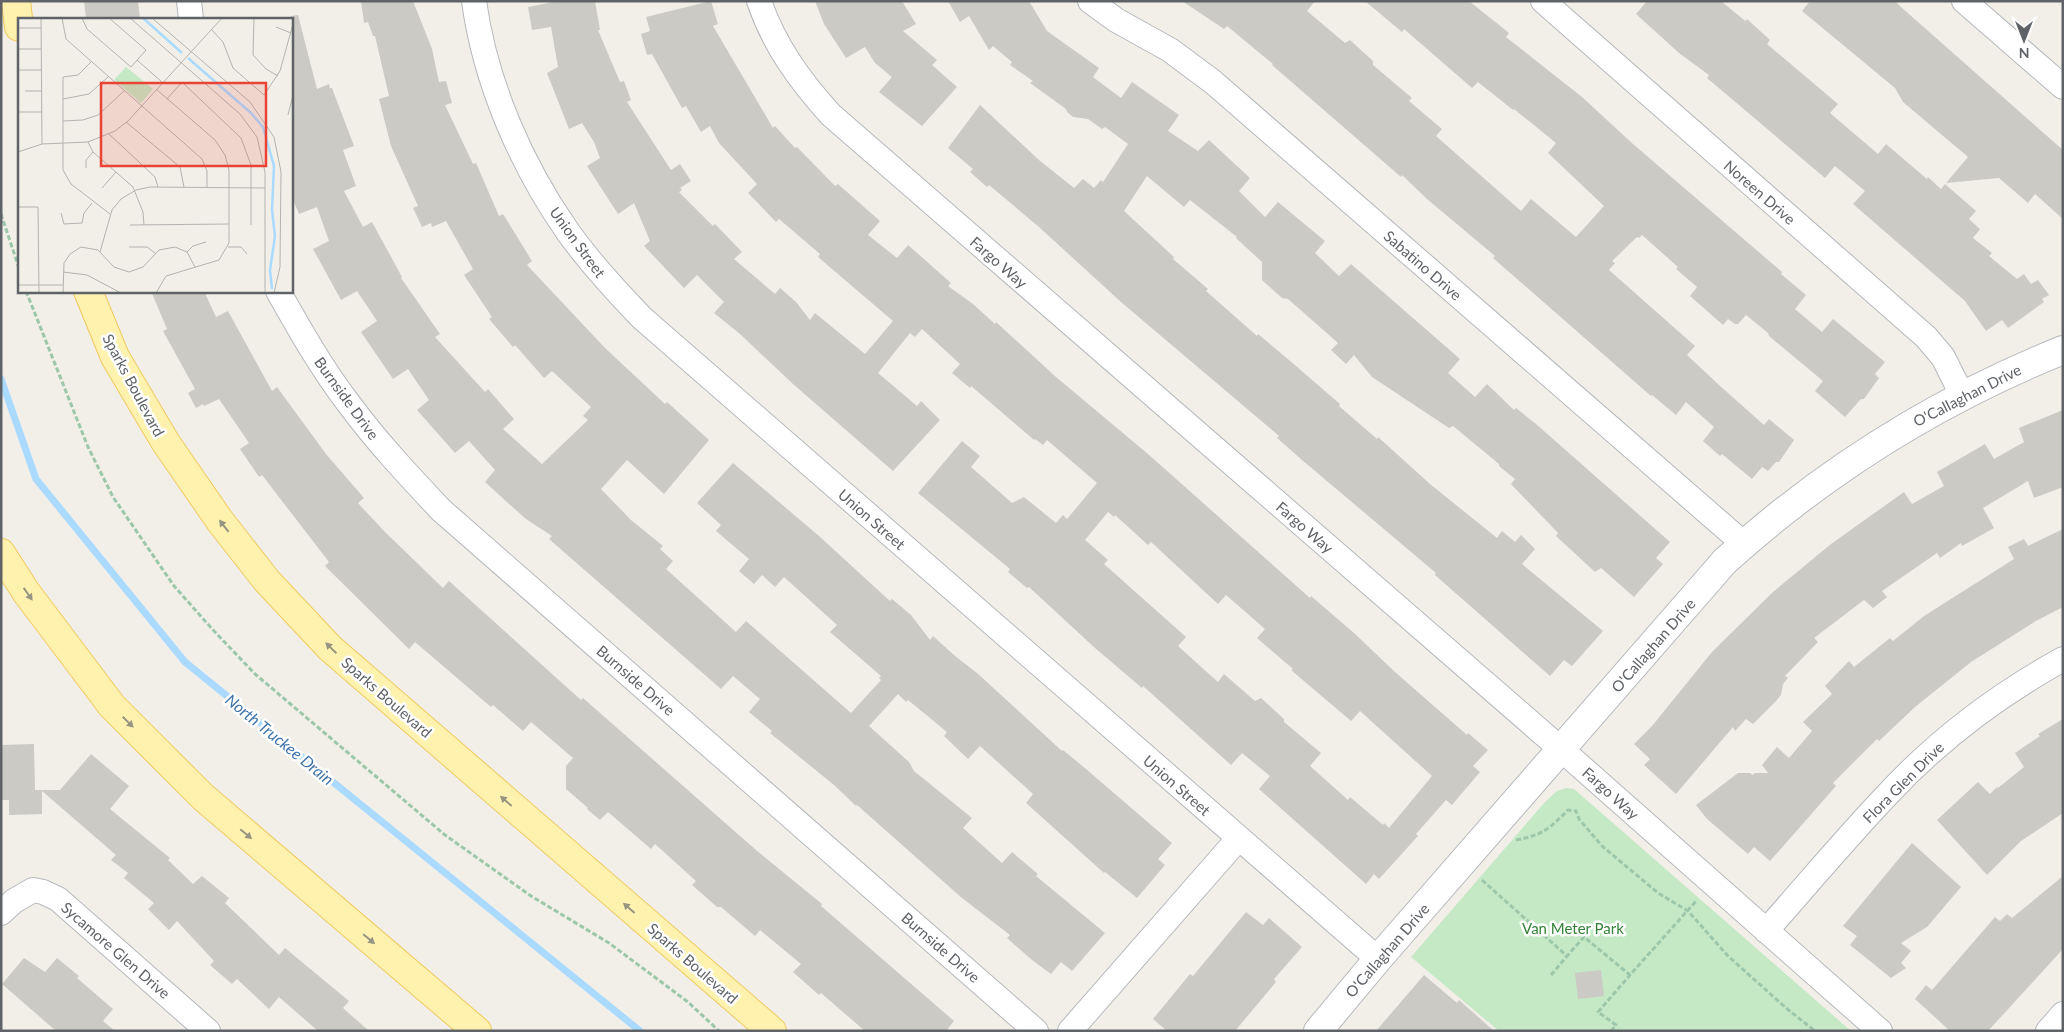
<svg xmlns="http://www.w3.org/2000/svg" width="2064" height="1032" viewBox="0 0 2064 1032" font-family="Lato,sans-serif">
  <rect width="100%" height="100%" fill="#f1efe8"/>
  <path fill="#c5e8c5" d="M1566,788L1574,789L1851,1031H1499L1411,957L1545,802L1557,791Z"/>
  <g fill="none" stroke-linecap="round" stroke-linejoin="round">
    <path stroke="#aadaff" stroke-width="7" d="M1,379L36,479L185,662L640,1031"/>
  </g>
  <path fill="#cccac5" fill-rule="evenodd" d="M84,1H138L140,19H86Z
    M361,1H413L432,49L439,82L446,81L452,103L445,105L473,164L476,163L499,216L503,214L532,261L527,265L605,348L665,404L667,402L709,440L664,494L627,460L601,489L631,520L663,546L660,549L673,561L666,569L736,632L746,621L851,713L881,680L879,678L881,676L830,632L837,625L784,577L775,587L762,575L754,584L739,571L749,559L716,531L721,525L697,503L733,463L819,536L890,601L892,599L911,615L930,640L933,636L955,656L977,673L1062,751L1063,750L1086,769L1172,843L1158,859L1165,865L1137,898L1105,872L1104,873L1026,803L1033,794L980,746L968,759L944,736L947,732L908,700L906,702L898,694L869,726L909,762L914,771L972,818L963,828L1002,863L1012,852L1038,874L1036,876L1105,933L1072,971L1061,962L1051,974L1032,960L1007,938L1010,935L962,898L857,805L856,806L834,785L770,733L772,731L749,712L760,699L733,676L721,689L549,539L552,536L526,519L508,503L485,482L495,470L469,441L455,453L417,410L429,400L408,369L393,379L361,332L377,321L357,291L341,300L313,249L329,241L317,207L299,214L291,195V16L298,15L317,89L329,84L330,88H332L354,146L343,150L356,186L344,191L363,227L372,222L402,277L401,278L440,334L435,337L485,392L488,389L514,419L503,429L542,464L588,420L583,416L591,407L552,371L544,378L515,345L513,347L489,319L492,317L464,275L473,269L446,221L432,227L431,223L422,227L413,208L418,206L391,146L379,99L389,96L375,36H373L368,22L364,23Z
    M558,1H595L600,30H598L620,82L624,81L631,100L627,102L671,170L680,164L691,181L680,188L682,190L679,192L713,226L715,224L742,252L734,259L775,294L780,288L796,302L810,320L815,313L865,354L893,321L818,257L820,254L779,219L776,222L756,201L748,193L757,184L719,143L710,126L701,132L686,106L682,108L652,54L647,55L641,34L650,31L646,17L711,1L718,24L713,26L773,128L775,126L795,148L797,147L835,186L838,184L880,221L868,235L897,258L908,245L951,283L948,286L973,304L995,324L996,322L1056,377L1148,454L1310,598L1311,596L1354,633L1395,672L1467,735L1468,733L1488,750L1473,766L1480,772L1452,805L1446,800L1416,834L1418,836L1379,879L1374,874L1366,884L1259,789L1270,776L1242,753L1231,765L1143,686L1142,688L1095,648L1029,587L1027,588L1008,572L1010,569L918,493L962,441L980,456L971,467L1012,503L1024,497L1056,523L1063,515L1067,519L1097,483L1047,440L1043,445L1035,439L1034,440L984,397L971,386L970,388L952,373L960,364L922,329L915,337L910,333L878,373L917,406L921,401L940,420L893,471L793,384L740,334L714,313L724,302L697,275L684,288L644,246L650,241L634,203L618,214L587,166L600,158L594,142L582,123L569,129L547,73L558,67L551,27L532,30L528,7ZM1108,512L1114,517L1115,515L1148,545L1151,542L1218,604L1226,595L1265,629L1257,638L1293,669L1291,670L1351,721L1360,711L1432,776L1389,828L1384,823L1383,825L1350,797L1348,800L1310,766L1321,753L1284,722V719L1261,698L1255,701L1224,674L1218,682L1178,646L1186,637L1104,564L1108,560L1085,540Z
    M815,1H902L916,24L903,31L937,60L932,65L957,87L922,126L879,92L892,77L875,63L865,47L846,58L824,24Z
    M948,1H1029L1047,31L1099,68L1093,77L1121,98L1132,82L1179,115L1168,131L1198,151L1209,140L1250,178L1239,191L1265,217L1278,202L1325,241L1315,253L1339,276L1351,264L1460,359L1448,373L1475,397L1487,384L1514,410L1516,408L1536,424L1670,542L1656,558L1663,564L1634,597L1601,568L1595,572L1556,536L1558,533L1511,484L1515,479L1499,466V464L1453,426L1449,428L1372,377L1354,355L1346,364L1331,350L1338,343L1288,299L1282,298L1262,280V262L1236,238L1237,237L1190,200L1184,207L1147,176L1124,211L1174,257L1173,259L1208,289L1206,291L1257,336L1258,334L1289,360L1340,404L1339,406L1377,439L1378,437L1430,484L1497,538L1502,531L1515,542L1521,535L1535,549L1522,564L1603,631L1572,666L1564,660L1550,676L1435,575L1436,573L1302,460L1277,438L1279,436L1121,302L1039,227L989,185L987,187L970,172L973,169L948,148L980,105L1039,160L1074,188L1083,179L1094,188L1101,180L1103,182L1128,144L1105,127L1102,129L1088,119L1073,117L1067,112L1066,109L1030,83L1033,81L1010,65L1012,62L993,46L989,50L969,16L960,22Z
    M1182,1H1315L1307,11L1345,43L1350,40L1373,61V65L1412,98L1409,101L1442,129L1436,136L1521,211L1531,199L1576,237L1604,206L1548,153L1556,143L1514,109L1513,110L1478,82L1472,88L1404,29L1402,32L1365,1H1469L1509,33L1506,37L1582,97L1633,144L1782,272L1781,274L1806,295L1795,309L1822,332L1833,319L1885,362L1875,374L1879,378L1864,399H1861L1845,417L1815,391L1823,381L1769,336L1768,333L1746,315L1738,324H1735L1728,319L1723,325L1690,296L1697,287L1676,269L1678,267L1642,235L1639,238L1637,237L1612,261L1615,263L1609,270L1695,346L1687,355L1719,385L1764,425L1769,419L1794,440L1779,462H1776L1768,471L1762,467L1752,479L1722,454L1720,456L1703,441L1714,427L1686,402L1676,415L1652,395L1651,396L1493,258L1495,256L1427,199L1402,175L1401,177L1272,65L1273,64L1227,26L1224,29Z
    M1647,1H1721L1744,20L1746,21L1747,19L1770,40L1767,44L1838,104L1830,113L1878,154L1886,144L1927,179L1928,177L1941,189L1945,184L1976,211L1969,219L1980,229L1973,238L1992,253L1989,256L2017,279L2024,274L2031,284L2038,280L2049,295L2042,299L2044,302L2008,328L2002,320L1986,331L1965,301L1853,204L1865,191L1835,166L1825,178L1707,78L1709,75L1679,53L1636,14Z
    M1810,1H1895L1901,7L2063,150V219L2035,194L2028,203L1999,178L1946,183L1968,157L1903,102L1895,88L1802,11Z
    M151,291H204L216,317L228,311L272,391L277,387L326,454L364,498L358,503L385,532L443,588L449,581L581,700L583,698L756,850L822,904L821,906L954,1021L946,1031H865L821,993L819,995L793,972L801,964L760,930L755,936L721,907H717L692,885L696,881L655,844L651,849L608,812L600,820L587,809L588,808L566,789V766L573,758L531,722L523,731L493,705L491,707L415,642L409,649L325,566L329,562L262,475L259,477L240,449L249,443L219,399L204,406L203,404L196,408L188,393L195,389L163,331L167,329Z
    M2063,410V487L2034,498L2028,481L1983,508L1994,528L1962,546L1961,543L1940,558L1937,553L1882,591L1887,597L1873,608L1864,600L1814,638L1818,642L1785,676L1788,678L1783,684L1781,695L1776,701L1753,724L1746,719L1735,731L1733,727L1676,794L1644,765L1650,759L1634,744L1652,726L1712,652L1773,592L1831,544L1904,492L1912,504L1944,486L1937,472L1985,444L1994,459L2024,442L2019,428Z
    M2063,529V607L2036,621L1971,662L1915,707L1879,741L1877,739L1833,783L1836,786L1770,861L1754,847L1748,854L1707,819L1696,805L1738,773H1750L1753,775L1755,773H1768L1762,765L1777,747L1789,758L1812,731L1803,722L1832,694L1825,686L1849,661L1854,667L1890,638L1893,641L1924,616L2014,559L2008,547L2024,539L2028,546Z
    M2063,719V813L2021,841L1987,875L1937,820L1978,782L1990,794L1997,787L1998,788L2024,767L2015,753L2040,736L2038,734Z
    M34,744L35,790H60L91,754L129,786L110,809L170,858L168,860L193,884L202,876L229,898L225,903L279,955L285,948L349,1001L343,1008L369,1031H318L279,997L269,1009L237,979L232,984L210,965L214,961L177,921L169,930L148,909L154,903L124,878L128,873L111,860L116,855L42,791V814L9,815V800H1V745Z
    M1912,843L1961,887L1927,927L1901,943L1911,951L1901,963L1906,968L1891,978L1850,945L1857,936L1843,926Z
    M2063,876V949L1988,1031H1950L1915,999L1926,985L1932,990L1995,917L2000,921L2007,914L2012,918Z
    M1246,912L1263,925L1269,918L1302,947L1274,979L1276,982L1235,1031H1167L1153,1019L1190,974L1193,976Z
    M24,958L45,972L57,958L79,976L77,978L113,1009L103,1021L115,1031H56L2,984Z
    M1601,970L1604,996L1578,999L1575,973Z
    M1424,975L1457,1003L1459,1000L1494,1031H1376Z"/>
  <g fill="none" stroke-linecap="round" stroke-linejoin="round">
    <g stroke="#b5b8bc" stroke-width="26">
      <path id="minor" d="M189,1L191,19
        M474,1C485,82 521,165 568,232C590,263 616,291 642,318L1378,959
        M759,1C774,45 800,81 831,115L1562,750L1880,1031
        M1090,1L1116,20L1170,50L1213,82L1744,544
        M1543,1L1926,337L1943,357L1962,395
        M1964,1L2063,87
        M278,291C300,330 322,369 349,404C377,442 409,476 441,510L1036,1031
        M33,890L43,892L58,899L208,1031
        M1,913L14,901L33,890
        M1766,931C1806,886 1845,839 1887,795C1937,741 1998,695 2063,659
        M1070,1031L1238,839
        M2048,1031L2063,1014"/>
    </g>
    <g stroke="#b5b8bc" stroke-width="30">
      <path id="tertiary" d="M1318,1031L1378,959L1725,561C1826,470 1936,401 2063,350"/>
    </g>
    <g stroke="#f2c960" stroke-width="30">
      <path id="primary" d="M16,1L19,27
        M88,291L115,357L166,443L220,521L267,581L330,648L772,1031
        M1,553L26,592L112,706L203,797L477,1031"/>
    </g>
    <path stroke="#9cc7a9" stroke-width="3" stroke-dasharray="5 2.5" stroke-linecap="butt" d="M1,214L19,268
      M26,291L88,447L113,497L174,586L214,631L255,674L445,835L531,896L609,943L688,1002L719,1031
      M1516,840C1543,835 1549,829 1568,810L1576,811L1579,819L1602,846L1658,893L1688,911L1728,956L1786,1008L1815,1031
      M1482,880L1567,956L1584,937L1630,975L1697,900
      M1551,975L1567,956
      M1611,1031L1616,1025L1598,1012L1630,975"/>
    <use href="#minor" stroke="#fff" stroke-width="24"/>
    <use href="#tertiary" stroke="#fff" stroke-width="28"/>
    <use href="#primary" stroke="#fff2af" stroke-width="28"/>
  </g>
  <defs><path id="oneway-solid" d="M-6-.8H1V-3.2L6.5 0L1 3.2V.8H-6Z" transform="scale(1.25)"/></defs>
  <g fill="#979581">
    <use href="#oneway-solid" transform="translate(224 526) rotate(-128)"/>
    <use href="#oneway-solid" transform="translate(28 594) rotate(55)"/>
    <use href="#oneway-solid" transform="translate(331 648) rotate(-136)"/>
    <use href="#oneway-solid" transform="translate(128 722) rotate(45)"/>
    <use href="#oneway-solid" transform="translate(506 801) rotate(-139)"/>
    <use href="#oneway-solid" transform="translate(246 834) rotate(40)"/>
    <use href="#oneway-solid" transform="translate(629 908) rotate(-139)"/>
    <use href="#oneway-solid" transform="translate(369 939) rotate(40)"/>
  </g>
  <g text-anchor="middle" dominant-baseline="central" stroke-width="5" stroke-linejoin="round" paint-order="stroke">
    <g font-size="15" fill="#5f6368" stroke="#fff">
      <text transform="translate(1760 192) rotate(41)">Noreen Drive</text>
      <text transform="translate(578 242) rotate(54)">Union Street</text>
      <text transform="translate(999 262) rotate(41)">Fargo Way</text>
      <text transform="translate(1423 265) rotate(41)">Sabatino Drive</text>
      <text transform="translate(134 385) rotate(62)">Sparks Boulevard</text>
      <text transform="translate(1967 395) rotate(-27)">O'Callaghan Drive</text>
      <text transform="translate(347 398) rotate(54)">Burnside Drive</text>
      <text transform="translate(872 519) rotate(41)">Union Street</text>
      <text transform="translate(1305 527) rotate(41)">Fargo Way</text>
      <text transform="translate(1653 645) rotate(-49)">O'Callaghan Drive</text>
      <text transform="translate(636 680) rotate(41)">Burnside Drive</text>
      <text transform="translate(387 697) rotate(41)">Sparks Boulevard</text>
      <text transform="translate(1903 782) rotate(-45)">Flora Glen Drive</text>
      <text transform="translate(1177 785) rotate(41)">Union Street</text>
      <text transform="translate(1611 793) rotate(42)">Fargo Way</text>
      <text transform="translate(941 947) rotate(41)">Burnside Drive</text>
      <text transform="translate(116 950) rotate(41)">Sycamore Glen Drive</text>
      <text transform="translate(1387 950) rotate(-49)">O'Callaghan Drive</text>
      <text transform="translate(693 963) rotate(41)">Sparks Boulevard</text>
    </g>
    <g font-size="15" fill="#348238" stroke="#fff">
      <text x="1573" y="928">Van Meter Park</text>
    </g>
    <g font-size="16" font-style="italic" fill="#4174aa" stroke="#fff">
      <text transform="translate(280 739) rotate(39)">North Truckee Drain</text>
    </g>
  </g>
  <g transform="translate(18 18)">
    <rect width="275" height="275" fill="#f1efe8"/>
    <path d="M108,49L135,71L123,85L96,62Z" fill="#c5e8c5"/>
    <path fill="none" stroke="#aadaff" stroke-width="2.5" d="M125,0L164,35M170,40L233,95L245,109L256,148L254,192L257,218L252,252L254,271"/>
    <path fill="none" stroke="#b3b3b1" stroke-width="1" d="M23,0L24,126M44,0L48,21L184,141L189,153V170M64,0L69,11L113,49L128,32L91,0M112,0L222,96L239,119L247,154V275M134,0L232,84L256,119L263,154L262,249L256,275M236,0L235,37L248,51L260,58M258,9L273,15M0,10H23M193,11L205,24L215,50L246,77M0,31H23M119,42L144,64M73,44L60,57L45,59V152L53,166L92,196M0,52H24M138,71L197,122L207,137L211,152V225L201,242L148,258L138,275M7,73H24M246,77L262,53L275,6M45,81L71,76L90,59M149,81L164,64L223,120L233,147V207M0,94H24M270,97L275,77M45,103L65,102L80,97L106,73M108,104L162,149L166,169M91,116L137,159L140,169M70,124L75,134L115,169L125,194L126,207M0,134L24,126L70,124L97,113L110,103L204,0M68,150V142L75,134M84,170L98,154M0,189H20L21,275M43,195L46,206L64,205L66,195L74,185M112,207L211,206M111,229H129L137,235M210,229H223L229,236M82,234L94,192L103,181L118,172L132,169L247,170M169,234L175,228L188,224M45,254L69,257L103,275M0,267H45M45,275L46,245L52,236L63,229L80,232L96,249L111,254L125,249L141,232L157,229L169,234L177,249"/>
    <path fill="#ea4335" fill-opacity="0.15" stroke="#ea4335" stroke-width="2.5" d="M83,65H248V148H83Z"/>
    <rect width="275" height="275" fill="none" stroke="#5f6368" stroke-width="2.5"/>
  </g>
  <rect width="2064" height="1032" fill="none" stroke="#5f6368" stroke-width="5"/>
  <g transform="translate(2024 40) rotate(180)" stroke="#ffffff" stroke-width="4" paint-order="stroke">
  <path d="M0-4L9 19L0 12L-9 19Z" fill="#5f6368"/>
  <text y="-8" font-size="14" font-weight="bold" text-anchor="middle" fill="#5f6368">N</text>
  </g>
</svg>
